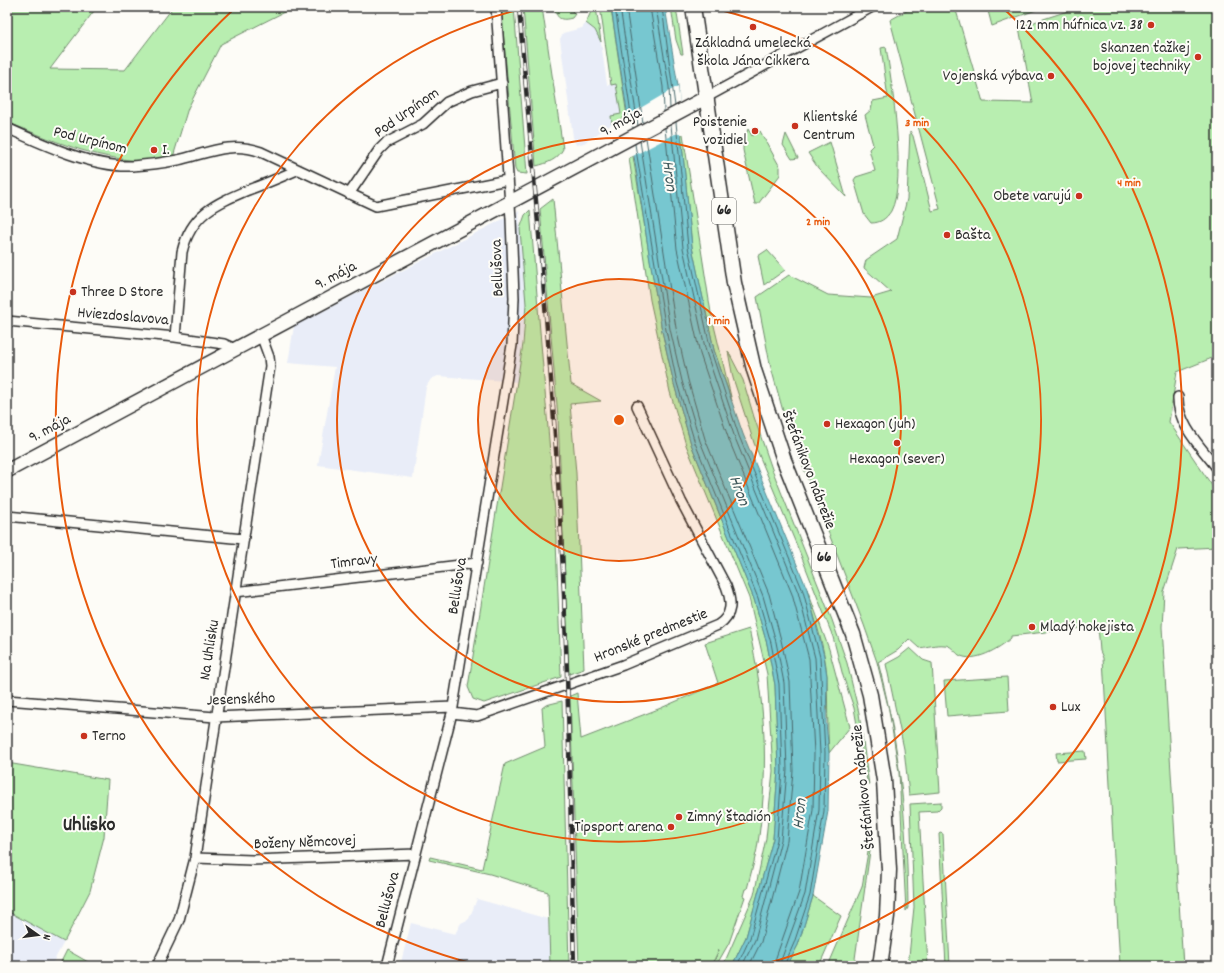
<svg xmlns="http://www.w3.org/2000/svg" width="1224" height="973" viewBox="0 0 1224 973" font-family="Dekko,sans-serif">
  <rect width="100%" height="100%" fill="#fdfcf7"/>
  <filter id="ink" filterUnits="userSpaceOnUse"><feTurbulence type="fractalNoise" baseFrequency=".025" numOctaves="2"/><feDisplacementMap in="SourceGraphic" scale="8" xChannelSelector="R" yChannelSelector="G"/><feConvolveMatrix kernelMatrix="1 2 1 2 8 2 1 2 1" color-interpolation-filters="sRGB"/></filter>
  <g filter="url(#ink)">
    <path fill="#e9edf8" d="M586,23L595,30L601,42L607,85L616,84L621,114L612,116V124L584,143L576,145L573,137L560,39L563,33L582,28Z
      M519,211L526,304L518,382L438,376L431,379L426,387L413,478L318,465L335,367L288,363L294,326Z
      M477,899L548,919L550,966H400L411,923L455,934L461,923L469,919Z
      M7,911L64,942L51,966H7Z"/>
    <path fill="#b8eeb0" stroke="#728c6e" d="M7,7H97L50,69L125,70L171,10L167,7H294L221,44L188,108L173,157C163,159 153,161 143,161C95,159 51,140 7,122Z
      M501,7H514L527,174L517,173L515,169Z
      M523,7H542L563,149C557,160 548,163 536,166Z
      M555,7H568L575,14L572,18C561,21 556,19 555,7Z
      M593,7H596L601,42L595,30L586,23Z
      M671,7H676L683,54H681L676,40Z
      M914,7H955L983,102L1033,103L1019,27L1080,7H1217V356L1177,372L1169,422L1217,493V547L1178,549L1164,592L1162,627L1183,966H1120L1103,658L1100,651L1098,626L1011,636V638C1000,648 974,664 959,655C954,651 951,645 944,645C936,644 927,647 919,648L909,639L898,650L878,662C900,747 907,820 908,908L906,911L899,772L889,710L877,662L864,625L786,422L770,364L757,297L789,275L828,295L871,298L891,292L864,268L866,260L897,239L907,199L910,131L913,136L932,211L940,209L890,20Z
      M987,7H1006V13L1010,7H1012L1013,9L1014,7H1035L1036,10L992,26Z
      M605,8H611L627,116L612,124L611,116L621,114L616,84L611,85L601,13Z
      M886,47C892,83 907,181 891,211C886,219 880,223 871,223L864,214L854,180L856,177L875,171L869,149L873,145L865,115L871,110L873,101L888,98L881,48Z
      M748,129L752,136L760,131L780,167V175L758,204H755L743,150V142Z
      M681,134H683L711,313L732,401L714,350L692,247Z
      M786,134L798,158L792,159L783,145Z
      M830,142L846,197L818,168L808,153Z
      M633,156L662,331L674,384L691,444L754,599L767,644L775,685L778,770L773,839L746,937L732,966H723L754,895L766,838L773,771L767,674L749,598L686,445L670,392L650,300L629,158Z
      M553,199L571,384L601,401L570,404L576,473L584,669L569,674L558,417L540,209Z
      M530,210L555,513L561,677L484,703L473,699L468,687L523,344L526,304L520,229L525,215Z
      M767,250L785,270L764,285L758,256Z
      M728,351L743,380L754,417L772,469L832,620L847,663L859,713L869,785L867,781L854,708L843,676L833,637L802,558L754,443L733,378Z
      M807,589L829,649L850,727L829,753C827,727 828,702 827,676C825,647 814,618 807,589Z
      M749,629C765,701 769,762 759,836C757,854 751,872 747,889H745L743,896L745,897L729,943L717,964L714,962L719,950L711,966H579L570,696L577,693L581,739L661,708L718,683L705,643Z
      M910,648L923,660L932,663L940,792L909,795L904,749L886,664L899,657Z
      M1007,677L1009,711L947,716L944,681Z
      M562,701L569,966H550L548,892L490,874L429,860L430,857L482,869L505,764L545,747L542,708L546,705Z
      M1085,751L1086,759L1057,761L1056,753Z
      M7,763L108,780L104,837L90,891L64,942L7,911Z
      M941,802V807L937,811L919,812L928,966H908L914,907L910,804Z
      M870,816V851L854,966H828L862,887L868,852Z
      M940,833L943,834L950,966H946L939,834Z
      M813,896L841,916L819,966H787L798,945Z
      M67,950L95,966H59Z"/>
    <path fill="#77c7d0" stroke="#59898e" d="M611,7H665L678,86L681,134L692,247L714,350L743,434L807,589L824,656L827,676L826,723L829,753L828,811L813,896L798,945L787,966H732L746,937L773,839L778,770L775,685L767,644L754,599L691,444L674,384L662,331L650,260Z"/>
    <path fill="#fdfcf7" d="M678,86L683,134H675L631,157L625,117Z"/>
    <g fill="none" stroke-linecap="round" stroke-linejoin="round">
      <path stroke="#49696d" stroke-width="1" d="M615,7L633,128
        M620,7L638,126
        M626,7L643,123
        M650,7L663,87L664,111
        M656,7L669,87L670,108
        M662,7L675,106
        M676,122L688,247L711,351L739,436L803,591L820,657L825,753L824,811L810,895L794,943L784,966
        M671,125L683,248L706,352L735,438L798,592L815,658L820,753L819,810L805,894L779,966
        M665,128L677,249L700,354L729,440L792,594L809,659L814,753L813,810L799,892L773,966
        M646,138L676,328L688,380L705,439L769,594L781,640L790,682L793,771L787,841L761,942L749,966
        M640,141L670,329L682,381L700,441L763,596L776,642L784,683L787,770L781,840L755,940L742,966
        M635,144L666,330L677,383L695,443L758,598L771,643L779,684L782,770L777,840L750,938L737,966"/>
      <g stroke="#2b2b2b" stroke-width="12">
        <path id="street" d="M707,97L872,7
          M7,128C42,144 94,168 132,166C147,165 163,163 178,160C208,153 231,141 261,152L376,206L507,180
          M349,194L379,150L386,143L423,124L447,102L472,91L502,83
          M7,321L175,337L224,344L235,349
          M175,337L182,252C191,214 215,204 248,190C265,184 281,177 297,170
          M1178,397C1177,424 1201,447 1217,468
          M7,516L243,539
          M235,592L477,563
          M7,700L215,717L453,707
          M452,713L477,716L623,665L718,625C733,615 732,602 726,586L681,501L637,406
          M195,858L252,860L416,854
          M157,966L179,920L195,858L270,366L269,357L261,335
          M387,966L452,713L512,345L514,298L511,219L496,7"/>
      </g>
      <g stroke="#2b2b2b" stroke-width="16">
        <path id="secondary" d="M7,471L707,97"/>
      </g>
      <g stroke="#2b2b2b" stroke-width="17">
        <path id="primary" d="M693,7L734,283L754,370L784,460L853,634L870,695L884,780L889,870L887,916L880,966"/>
      </g>
      <use href="#street" stroke="#fdfcf7" stroke-width="9"/>
      <use href="#secondary" stroke="#fdfcf7" stroke-width="13"/>
      <use href="#primary" stroke="#fdfcf7" stroke-width="14"/>
      <g stroke="#2b2b2b" stroke-width="4.5">
        <path id="rail" d="M519,7C533,177 551,347 560,517C569,667 570,816 574,966"/>
      </g>
      <use href="#rail" stroke="#fdfcf7" stroke-width="3" stroke-dasharray="9" stroke-linecap="butt"/>
    </g>
  </g>
  <circle cx="619" cy="420" r="141" fill="#e8590c" fill-opacity=".12"/>
  <g fill="none" stroke="#e8590c" stroke-width="2">
    <circle cx="619" cy="420" r="141"/>
    <circle cx="619" cy="420" r="282"/>
    <path d="M707 7A422 422 0 1 1 531 7"/>
    <path d="M478 965A563 563 0 0 1 235 8M1003 8A563 563 0 0 1 760 965"/>
  </g>
  <g fill="#c8321e" stroke="#fdfcf7" stroke-width="1.5">
    <circle cx="1151" cy="25" r="4"/>
    <circle cx="753" cy="27" r="4"/>
    <circle cx="1198" cy="57" r="4"/>
    <circle cx="1051" cy="76" r="4"/>
    <circle cx="795" cy="126" r="4"/>
    <circle cx="755" cy="131" r="4"/>
    <circle cx="154" cy="150" r="4"/>
    <circle cx="1079" cy="196" r="4"/>
    <circle cx="947" cy="235" r="4"/>
    <circle cx="73" cy="292" r="4"/>
    <circle cx="827" cy="424" r="4"/>
    <circle cx="897" cy="443" r="4"/>
    <circle cx="1032" cy="627" r="4"/>
    <circle cx="1053" cy="707" r="4"/>
    <circle cx="84" cy="736" r="4"/>
    <circle cx="679" cy="817" r="4"/>
    <circle cx="671" cy="827" r="4"/>
  </g>
  <g text-anchor="middle" dominant-baseline="central" stroke-width="4" stroke-linejoin="round" paint-order="stroke">
    <g fill="#fdfcf7" stroke="#6a6a68" stroke-width="1">
      <rect x="712" y="198" width="24" height="26" rx="3"/>
      <rect x="812" y="545" width="24" height="26" rx="3"/>
    </g>
    <g font-size="15" font-weight="bold" fill="#2b2b2b">
      <text x="724" y="211">66</text>
      <text x="824" y="558">66</text>
    </g>
    <g font-size="16" fill="#2b2b2b" stroke="#fdfcf7" text-anchor="start">
      <text x="1143" y="25" text-anchor="end">122 mm húfnica vz. 38</text>
      <text x="753" y="43" text-anchor="middle">Základná umelecká<tspan x="753" dy="18">škola Jána Cikkera</tspan></text>
      <text x="1190" y="48" text-anchor="end">Skanzen ťažkej<tspan x="1190" dy="18">bojovej techniky</tspan></text>
      <text x="1043" y="76" text-anchor="end">Vojenská výbava</text>
      <text x="803" y="117">Klientské<tspan x="803" dy="18">Centrum</tspan></text>
      <text x="747" y="122" text-anchor="end">Poistenie<tspan x="747" dy="18">vozidiel</tspan></text>
      <text x="162" y="150">I.</text>
      <text x="1071" y="196" text-anchor="end">Obete varujú</text>
      <text x="955" y="235">Bašta</text>
      <text x="81" y="292">Three D Store</text>
      <text x="835" y="424">Hexagon (juh)</text>
      <text x="897" y="459" text-anchor="middle">Hexagon (sever)</text>
      <text x="1040" y="627">Mladý hokejista</text>
      <text x="1061" y="707">Lux</text>
      <text x="92" y="736">Terno</text>
      <text x="687" y="817">Zimný štadión</text>
      <text x="663" y="827" text-anchor="end">Tipsport arena</text>
    </g>
    <g font-size="16" fill="#2b2b2b" stroke="#fdfcf7">
      <text transform="translate(407 113) rotate(-35)">Pod Urpínom</text>
      <text transform="translate(621 123) rotate(-29)">9. mája</text>
      <text transform="translate(90 141) rotate(14)">Pod Urpínom</text>
      <text transform="translate(498 268) rotate(-92)">Bellušova</text>
      <text transform="translate(336 276) rotate(-28)">9. mája</text>
      <text transform="translate(123 317) rotate(5)">Hviezdoslavova</text>
      <text transform="translate(50 429) rotate(-28)">9. mája</text>
      <text transform="translate(808 470) rotate(69)">Štefánikovo nábrežie</text>
      <text transform="translate(354 562) rotate(-7)">Timravy</text>
      <text transform="translate(458 586) rotate(-81)">Bellušova</text>
      <text transform="translate(651 636) rotate(-22)">Hronské predmestie</text>
      <text transform="translate(210 650) rotate(-81)">Na Uhlisku</text>
      <text transform="translate(241 700) rotate(-2)">Jesenského</text>
      <text transform="translate(864 787) rotate(-96)">Štefánikovo nábrežie</text>
      <text transform="translate(305 843) rotate(-2)">Boženy Němcovej</text>
      <text transform="translate(388 900) rotate(-75)">Bellušova</text>
    </g>
    <g font-size="17" font-style="italic" fill="#425a5d" stroke="#fdfcf7">
      <text transform="translate(668 176) rotate(82)">Hron</text>
      <text transform="translate(738 491) rotate(69)">Hron</text>
      <text transform="translate(801 814) rotate(-84)">Hron</text>
    </g>
    <g font-size="20" font-weight="bold" fill="#2b2b2b" stroke="#fdfcf7">
      <text x="89" y="826">Uhlisko</text>
    </g>
  </g>
  <circle cx="619" cy="420" r="6" fill="#e8590c" stroke="#fdfcf7" stroke-width="2"/>
  <g font-size="12" text-anchor="middle" font-weight="bold" fill="#e8590c" stroke="#fdfcf7" stroke-width="4" stroke-linejoin="round" paint-order="stroke">
    <text x="917" y="126">3 min</text>
    <text x="1129" y="186">4 min</text>
    <text x="818" y="225">2 min</text>
    <text x="719" y="324">1 min</text>
  </g>
  <rect width="1224" height="973" fill="none" stroke="#fdfcf7" stroke-width="24"/>
  <rect x="12" y="12" width="1200" height="949" fill="none" stroke="#2b2b2b" stroke-width="1.5" filter="url(#ink)"/>
  <g transform="translate(38 935) rotate(104)" stroke="#fdfcf7" stroke-width="3" paint-order="stroke">
  <path d="M0-3L7 15L0 10L-7 15Z" fill="#2b2b2b"/>
  <text y="-6" font-size="11" font-weight="bold" text-anchor="middle" fill="#2b2b2b">N</text>
  </g>
</svg>
